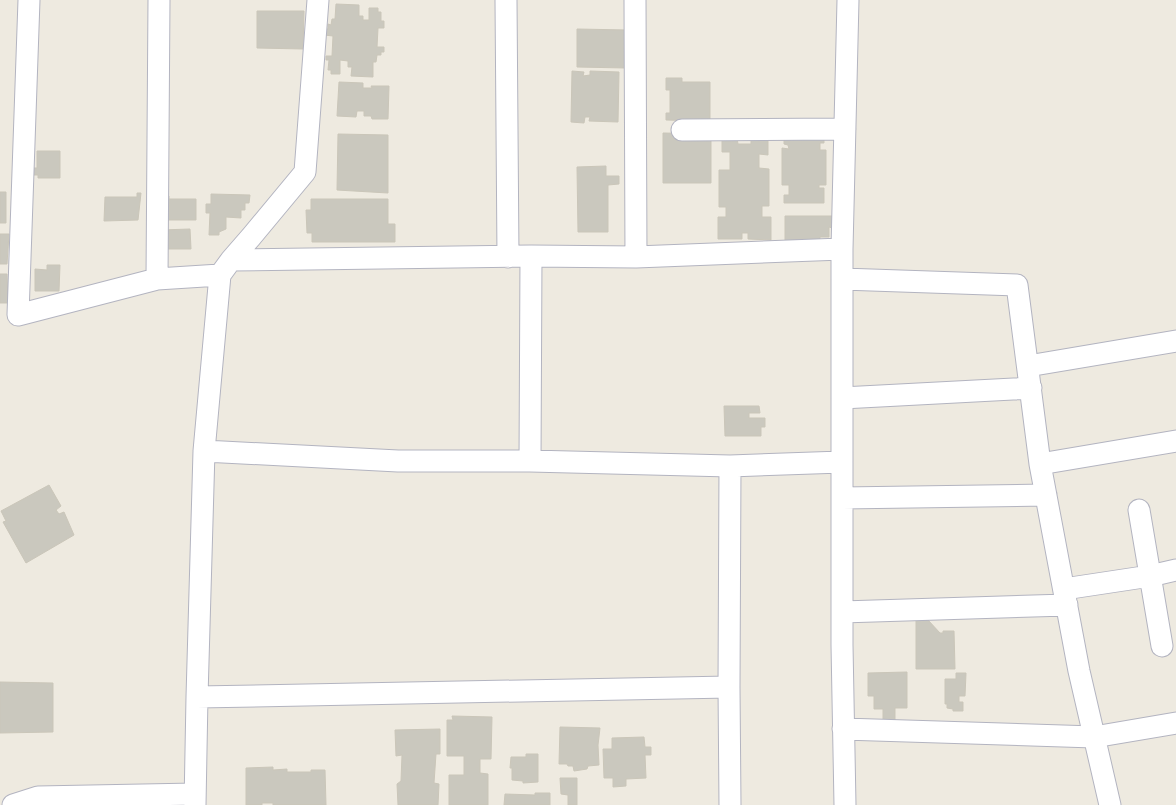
<svg xmlns="http://www.w3.org/2000/svg" width="1176" height="805" viewBox="0 0 1176 805" font-family="Jost,sans-serif">
  <rect width="100%" height="100%" fill="#eeeae0"/>
  <path fill="#cac8be" stroke="#cac6b9" d="M336,4L359,5V16H363V20H369V8H378V12H381V21H384V28H378L377,47H384V52H381V55H377L376,62H373V77L351,76L352,67H348V61L340,60V74H331V70H328L329,60H326V56H332L333,36L324,35V29H328V24L331,25L332,19H335Z
    M257,11H304L303,49L257,48Z
    M577,29L627,30L626,68L577,67Z
    M572,71L584,72L583,76L590,75V71L619,72L618,122L589,121L590,117H585L584,123L571,122Z
    M666,78H682V82H710V121L666,120V113H670V90H666Z
    M339,82L363,83V88H372L371,86H389L388,119H372L371,116H364V111H357L356,117L337,116Z
    M663,133L711,134V183H663Z
    M784,133H824V143H820V150H826V185H819V188H824V203H784V195H789V185H782V148L789,149L788,145L784,144Z
    M338,134L388,135V193L337,190Z
    M722,137L737,138L738,144H751V138H768V155L759,154V168L769,169V206H762V217H771V240L748,239V233H742V239H718V217H726V207H719V170H730V152H722Z
    M37,151H60V178H38V175H33V168H37Z
    M606,166V176H619V184L608,185V232H578L577,167Z
    M0,192H6V223H0Z
    M137,193H141L138,220L104,221L105,197H137Z
    M211,194L250,195L249,203H245V210H241V218L226,217V229L219,232V235H209L210,213H206V204H211Z
    M161,196H169V199H196V220H161Z
    M311,199H388V224H395V242H312V233H307L306,210H311Z
    M785,216H832V228L829,227V237H820V241L785,243Z
    M190,229L191,249H161V230Z
    M0,234H9L7,264H0Z
    M47,265H60L59,291H35V269L47,270Z
    M0,274H7L8,303H0Z
    M724,406H759L760,413H749V418H765V427H761V436H725Z
    M49,485L61,506L56,510L59,514L64,512L74,535L26,563L3,522L6,521L1,511Z
    M916,620H928L940,633H943V631H954L955,669H916Z
    M907,672V708H895V721H883V709H874V696H868V673Z
    M956,673H966L965,696H959V702H963V711H953V709L947,708V704H945V679H956Z
    M0,682L53,683V732L0,733Z
    M452,716L492,717L491,759H480V773L488,774V805H449V775H464V756H447V720H453Z
    M560,727L600,728L598,745L599,765L588,766L587,769L574,771L573,766H568L567,764H559Z
    M440,729V754H436L434,783L439,784L438,805H398L397,784L401,781L402,755L396,756L395,730Z
    M644,737L645,747H651V755H645L646,778L626,779V786L613,787V778H604L603,749H612V738Z
    M526,754H538V782L523,783V781L512,780V768H510L511,757H526Z
    M273,767V770L287,769V772H311V770H325L326,805H273V803H262V805H246V768Z
    M560,778H577V805H568V795L561,794Z
    M535,793H550V805H504L505,794L535,795Z"/>
  <g fill="none" stroke-linecap="round" stroke-linejoin="round">
    <g stroke="#b3b4c0" stroke-width="23">
      <path id="minor" d="M29,0L18,315L157,279L220,275
        M506,0L508,257
        M635,0L636,257
        M682,130L845,129
        M231,260L531,256L636,257L842,249
        M157,279L159,0
        M842,279L1017,285L1040,464L1079,671L1110,805
        M1028,366L1176,341
        M842,398L1031,388
        M204,451L398,461H530L730,466L842,462
        M530,461L531,256
        M1040,464L1176,441
        M730,466L729,687L730,805
        M842,498L1046,495
        M1139,510L1162,646
        M1064,589L1150,576L1176,570
        M842,612L1067,605
        M197,697L729,687
        M843,729L1094,737L1176,723
        M13,805L38,797L195,794
        M195,805L197,697L204,451L220,275L231,260L251,237L305,172L318,0
        M845,805L842,645V249L848,0"/>
    </g>
    <use href="#minor" stroke="#fff" stroke-width="21"/>
  </g>
</svg>
